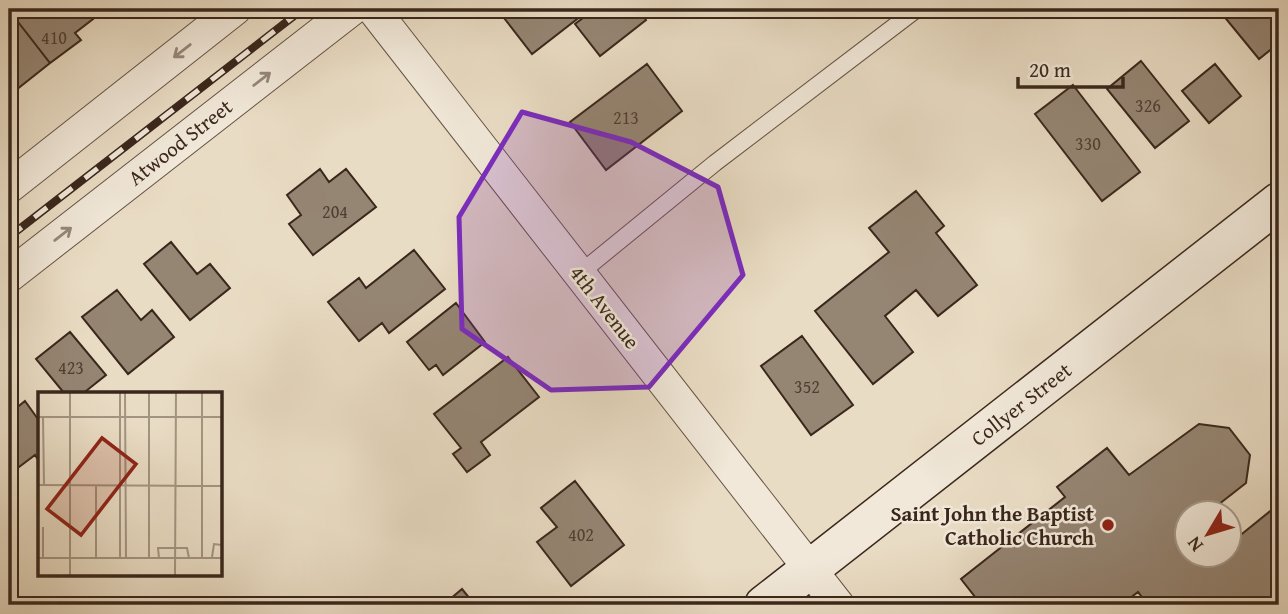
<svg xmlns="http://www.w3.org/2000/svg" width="1288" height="614" viewBox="0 0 1288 614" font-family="'Gentium Book Plus',serif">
  <rect width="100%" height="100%" fill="#e9dcc4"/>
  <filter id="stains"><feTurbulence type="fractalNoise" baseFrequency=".00286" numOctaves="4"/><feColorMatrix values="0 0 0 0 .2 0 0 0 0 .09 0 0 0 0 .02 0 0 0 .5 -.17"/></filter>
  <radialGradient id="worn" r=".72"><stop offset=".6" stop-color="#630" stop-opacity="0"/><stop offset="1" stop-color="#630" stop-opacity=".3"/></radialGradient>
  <path fill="#958573" stroke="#3a271c" stroke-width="2" d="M26,9H85L93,19L75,33L81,40L50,63L15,18Z
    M497,9H590L532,54Z
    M595,9H638L646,20L600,56L575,24Z
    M1218,9H1279V43L1259,59Z
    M15,18L50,63L16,90L9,80V22Z
    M1141,61L1189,121L1155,148L1107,89Z
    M647,64L682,111L606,170L570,122Z
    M1215,64L1241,96L1209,123L1182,91Z
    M1073,85L1140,172L1102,201L1035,114Z
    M320,169L329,182L346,169L376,207L313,255L289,224L301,215L287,195Z
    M916,191L944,226L936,233L977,285L938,316L916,290L885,316L913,352L873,384L815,311L889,252L869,228Z
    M171,242L197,274L210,264L230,288L190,320L144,264Z
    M414,250L445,289L389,333L382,323L359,341L328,302L359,278L366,288Z
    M117,290L141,320L152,310L174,337L128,374L82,317Z
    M456,303L485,342L443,375L436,365L429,370L407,342Z
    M70,332L106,375L86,391L88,393H64L36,359Z
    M802,336L853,405L811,435L761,366Z
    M508,357L539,397L481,442L490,455L467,472L453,454L461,448L434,414Z
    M25,401L40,422V463L35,455L11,473L9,414Z
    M1199,424L1229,428L1250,455L1246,483L1209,512H1186V554H1228V538L1232,542L1279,504V605H1148L1138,592L1121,605H978L979,602L961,579L1065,497L1057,487L1107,448L1129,475Z
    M575,481L624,545L571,586L537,542L557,527L541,508Z
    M462,589L475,605H443Z"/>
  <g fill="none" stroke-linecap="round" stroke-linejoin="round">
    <g stroke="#665446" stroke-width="18">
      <path id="lane" d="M579,274L715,163L917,9"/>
    </g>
    <g stroke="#665446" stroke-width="34">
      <path id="street" d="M373,9L838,605
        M9,187L235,9
        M9,276L352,9"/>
    </g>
    <g stroke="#3a271c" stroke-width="41">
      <path id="secondary" d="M764,605L1279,202"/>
    </g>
    <use href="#lane" stroke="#f1e8d9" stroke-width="16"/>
    <use href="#street" stroke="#f1e8d9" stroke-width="32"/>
    <use href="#secondary" stroke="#f1e8d9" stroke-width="38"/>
    <g stroke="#3a271c" stroke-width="8">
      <path id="rail" d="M9,237L303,9"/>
    </g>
    <use href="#rail" stroke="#f1e8d9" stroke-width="5" stroke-dasharray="16" stroke-linecap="butt"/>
  </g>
  <defs><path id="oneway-shaft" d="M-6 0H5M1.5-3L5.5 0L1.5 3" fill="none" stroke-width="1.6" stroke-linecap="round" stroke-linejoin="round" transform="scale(1.75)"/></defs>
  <g stroke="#96887a">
    <use href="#oneway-shaft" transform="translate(182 51) rotate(142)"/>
    <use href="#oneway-shaft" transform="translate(262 79) rotate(-38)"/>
    <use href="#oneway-shaft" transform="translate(63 234) rotate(-38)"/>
  </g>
  <path fill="#7b2cbf" fill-opacity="0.2" stroke="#7b2cbf" stroke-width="5" stroke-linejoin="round" d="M522,112L631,142L718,187L743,275L649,387L551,390L462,329L459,217Z"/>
  <circle fill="#8f2418" stroke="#f1e8d9" stroke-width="2.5" cx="1108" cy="525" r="7"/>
  <g text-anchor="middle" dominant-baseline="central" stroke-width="5" stroke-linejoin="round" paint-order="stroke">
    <g font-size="18" fill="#513e32">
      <text x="54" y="37">410</text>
      <text x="1148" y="105">326</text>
      <text x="626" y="117">213</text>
      <text x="1088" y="143">330</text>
      <text x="335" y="211">204</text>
      <text x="71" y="367">423</text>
      <text x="807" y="386">352</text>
      <text x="581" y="534">402</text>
    </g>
    <g font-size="21" fill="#3a271c" stroke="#f1e8d9">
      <text transform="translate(180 142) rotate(-38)">Atwood Street</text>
      <text transform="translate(605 307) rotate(52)">4th Avenue</text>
      <text transform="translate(1021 404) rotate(-38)">Collyer Street</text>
    </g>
    <g font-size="21" font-weight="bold" fill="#3a271c" stroke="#f1e8d9" text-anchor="end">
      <text x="1094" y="513">Saint John the Baptist<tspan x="1094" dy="24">Catholic Church</tspan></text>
    </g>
  </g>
  <g transform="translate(38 392)">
    <rect width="184" height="184" fill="#e9dcc4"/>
    <path fill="none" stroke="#a39481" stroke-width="2" d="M87,0L88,166M164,0V166M0,25H184M5,25L6,93M0,93L184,94M5,135V166M174,165L176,152L184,153M0,166H184M58,166V93M82,166V0M111,166V0M121,166L120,156H149L151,166M32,184V0M137,184L138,0"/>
    <path fill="#8f2418" fill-opacity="0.15" stroke="#8f2418" stroke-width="3.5" d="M64,46L98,72L43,143L9,117Z"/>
    <rect width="184" height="184" fill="none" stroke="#3a271c" stroke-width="3.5"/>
  </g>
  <rect width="1288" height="614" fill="none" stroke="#e9dcc4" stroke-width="35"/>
  <rect x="10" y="10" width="1267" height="593" fill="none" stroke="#3a271c" stroke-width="3.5"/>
  <rect x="18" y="18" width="1253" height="579" fill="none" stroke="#3a271c" stroke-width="2"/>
  <g transform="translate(1208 534) rotate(232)"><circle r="33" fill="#f1e8d9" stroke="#a89b8d" stroke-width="2"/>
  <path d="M0-5L12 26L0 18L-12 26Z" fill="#8f2418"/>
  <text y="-10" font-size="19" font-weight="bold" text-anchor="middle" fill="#3a271c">N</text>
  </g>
  <path d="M1018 77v10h105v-10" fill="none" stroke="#3a271c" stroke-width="3.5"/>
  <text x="1029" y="77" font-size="21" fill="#3a271c" stroke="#f1e8d9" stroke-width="5" paint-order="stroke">20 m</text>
  <rect width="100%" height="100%" filter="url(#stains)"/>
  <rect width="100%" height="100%" fill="url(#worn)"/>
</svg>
